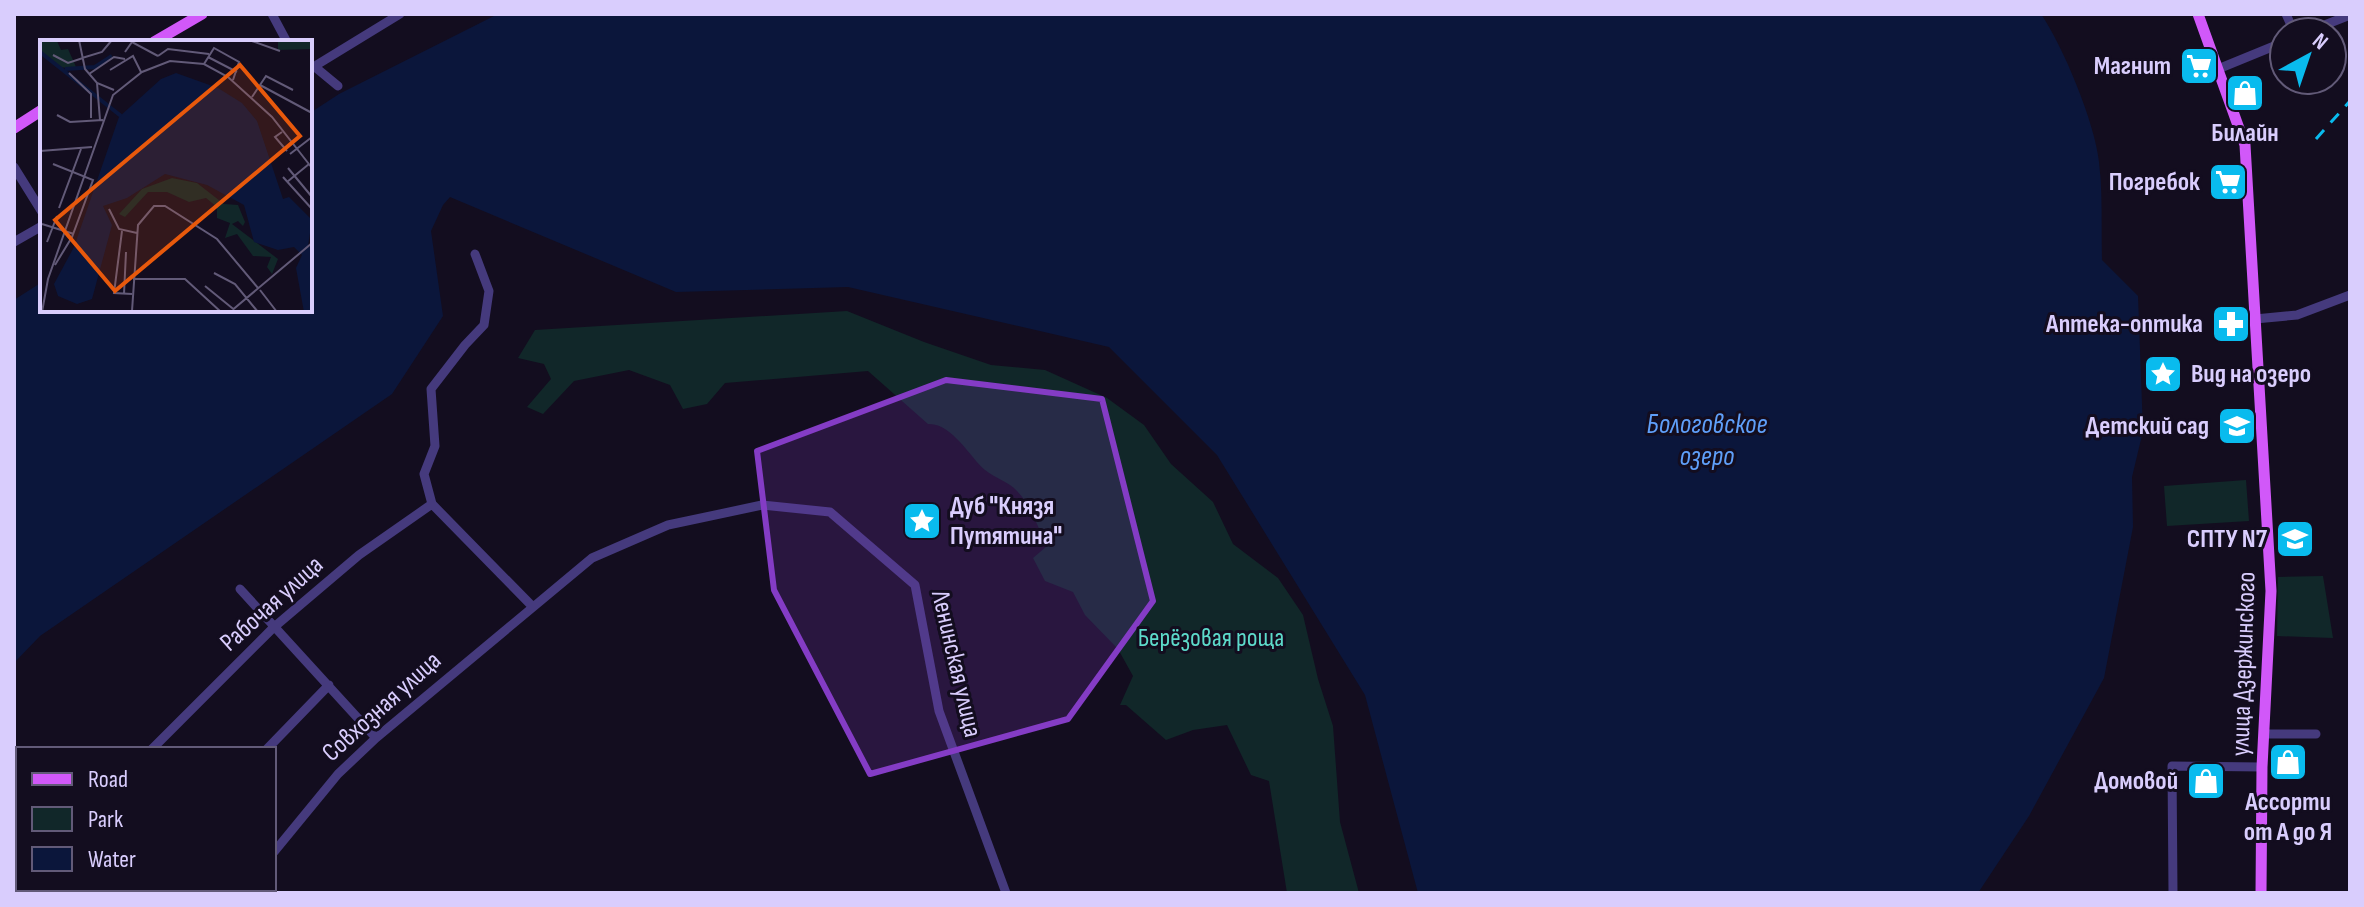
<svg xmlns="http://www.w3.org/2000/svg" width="2364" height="907" viewBox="0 0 2364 907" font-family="'Sofia Sans Condensed',sans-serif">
  <rect width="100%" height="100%" fill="#130d1f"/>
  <path fill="#112729" d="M847,311L924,342L991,365L1045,370L1107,398L1144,425L1171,464L1213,502L1233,544L1278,578L1303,615L1318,679L1333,726L1340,822L1359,893H1287L1269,781L1251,775L1227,725L1193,730L1166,740L1126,705H1120L1133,676L1118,649L1085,615L1073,592L1045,581L1033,558L1047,546C1038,528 1031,505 1017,491C1009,482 995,478 985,470C970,457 951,422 928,424L868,371L725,383L707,404L683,409L670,385L629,370L574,381L543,414L527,407L551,379L544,364L518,358L535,330Z
    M2246,480L2249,521L2167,526L2164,486Z
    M2323,576L2333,638L2277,636L2278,577Z"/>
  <path fill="#0b163b" d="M498,14H2041C2063,46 2095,123 2099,162C2103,194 2101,227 2102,260L2138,296L2143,431L2132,477L2133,527L2104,678L2029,816L1978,893H1418L1365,695L1217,455L1109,347L848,287L676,292L450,197L443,205L431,231L443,316L392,394L40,636L14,663V300L42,282V310H310V113L339,94Z"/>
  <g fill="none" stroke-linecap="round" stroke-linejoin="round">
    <path stroke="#453a7d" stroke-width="9" d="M272,14L287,42
      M2286,14L2294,32
      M2307,32L2350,15
      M315,67L338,86
      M310,69L400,14
      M2218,69L2284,42
      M14,167L42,212
      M14,242L42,226
      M475,254L489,291L484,325L465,345L431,389L435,446L424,474L432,504L532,606
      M2255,319L2297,315L2350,295
      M240,589L376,738
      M2264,734H2316
      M152,749L273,628L359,555L432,504
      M267,749L329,685
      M274,852L338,774L376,738L592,558L668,525L762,505L830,512L915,585L939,711L1006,893
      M14,886L18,882
      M133,893L136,889
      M240,893L243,889
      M2173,893L2172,766L2262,767"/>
    <path stroke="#d158f9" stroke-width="11" d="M2198,14L2245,145L2271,591L2262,767L2261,893
      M154,42L202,14
      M14,128L42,110"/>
    <path stroke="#09bbee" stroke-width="3" stroke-dasharray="12 10" stroke-linecap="butt" d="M2316,139L2350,101"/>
  </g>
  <path fill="#843cc5" fill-opacity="0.2" stroke="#843cc5" stroke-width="6" stroke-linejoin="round" d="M946,380L1102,399L1153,601L1068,719L870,774L774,590L757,451Z"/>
  <defs>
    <g id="supermarket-square" transform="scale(2)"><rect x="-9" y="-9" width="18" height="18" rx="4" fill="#09bbee" stroke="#130d1f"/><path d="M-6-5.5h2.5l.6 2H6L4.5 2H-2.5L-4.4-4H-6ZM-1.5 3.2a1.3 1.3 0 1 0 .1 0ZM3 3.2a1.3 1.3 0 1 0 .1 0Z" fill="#fff"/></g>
    <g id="shop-square" transform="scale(2)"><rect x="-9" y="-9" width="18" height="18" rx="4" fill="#09bbee" stroke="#130d1f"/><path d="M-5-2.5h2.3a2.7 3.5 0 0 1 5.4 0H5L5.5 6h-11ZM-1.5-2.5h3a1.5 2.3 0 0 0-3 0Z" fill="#fff"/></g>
    <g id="pharmacy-square" transform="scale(2)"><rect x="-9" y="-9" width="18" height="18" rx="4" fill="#09bbee" stroke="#130d1f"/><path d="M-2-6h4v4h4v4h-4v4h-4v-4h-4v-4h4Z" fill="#fff"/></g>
    <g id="sight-square" transform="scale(2)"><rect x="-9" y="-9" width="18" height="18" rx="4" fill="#09bbee" stroke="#130d1f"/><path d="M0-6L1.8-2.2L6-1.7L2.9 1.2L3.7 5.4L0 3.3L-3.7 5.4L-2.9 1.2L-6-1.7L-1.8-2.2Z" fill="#fff"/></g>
    <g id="school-square" transform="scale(2)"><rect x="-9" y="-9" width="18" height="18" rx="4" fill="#09bbee" stroke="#130d1f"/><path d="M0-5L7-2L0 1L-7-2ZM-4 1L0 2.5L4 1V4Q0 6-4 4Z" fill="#fff"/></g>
    <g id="university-square" transform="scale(2)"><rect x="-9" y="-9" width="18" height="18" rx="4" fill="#09bbee" stroke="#130d1f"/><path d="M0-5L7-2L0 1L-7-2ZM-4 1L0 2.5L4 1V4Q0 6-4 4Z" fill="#fff"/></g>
  </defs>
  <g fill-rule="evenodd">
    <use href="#supermarket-square" x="2199" y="66"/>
    <use href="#shop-square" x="2245" y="93"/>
    <use href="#supermarket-square" x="2228" y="182"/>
    <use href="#pharmacy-square" x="2231" y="324"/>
    <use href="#sight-square" x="2163" y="374"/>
    <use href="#school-square" x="2237" y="426"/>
    <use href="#sight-square" x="922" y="521"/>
    <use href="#university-square" x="2295" y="539"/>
    <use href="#shop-square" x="2288" y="762"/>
    <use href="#shop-square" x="2206" y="781"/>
  </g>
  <g text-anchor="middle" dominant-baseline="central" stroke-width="6" stroke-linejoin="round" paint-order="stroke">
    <g font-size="26" font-weight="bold" fill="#d9cdfd" stroke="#130d1f" text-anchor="end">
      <text x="2171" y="66">Магнит</text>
      <text x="2245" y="133" text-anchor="middle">Билайн</text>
      <text x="2200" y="182">Погребок</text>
      <text x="2203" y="324">Аптека-оптика</text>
      <text x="2191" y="374" text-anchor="start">Вид на озеро</text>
      <text x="2209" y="426">Детский сад</text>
      <text x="950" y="506" text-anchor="start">Дуб "Князя<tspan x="950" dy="30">Путятина"</tspan></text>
      <text x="2267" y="539">СПТУ N7</text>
      <text x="2178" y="781">Домовой</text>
      <text x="2288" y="802" text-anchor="middle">Ассорти<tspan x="2288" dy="30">от А до Я</tspan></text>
    </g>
    <g font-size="26" fill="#d9cdfd" stroke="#130d1f">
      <text transform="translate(272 604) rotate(-42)">Рабочая улица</text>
      <text transform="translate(956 664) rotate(77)">Ленинская улица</text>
      <text transform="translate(2244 664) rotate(-88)">улица Дзержинского</text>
      <text transform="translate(382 707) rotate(-42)">Совхозная улица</text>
    </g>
    <g font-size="26" fill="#5ddaca" stroke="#130d1f">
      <text x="1211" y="638">Берёзовая роща</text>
    </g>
    <g font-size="28" font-style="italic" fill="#5f9ff9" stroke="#130d1f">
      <text x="1707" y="424">Бологовское<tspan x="1707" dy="32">озеро</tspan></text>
    </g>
  </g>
  <g transform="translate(40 40)">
    <rect width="272" height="272" fill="#130d1f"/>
    <path d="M0,0L17,1L21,10L28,9L37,29L18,27L0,10ZM238,0H272V9L238,10ZM132,138L157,143L184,164L198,165L205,182L203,186L198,181L192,184L238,219L232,234L227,227L231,217L213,216L197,194L185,198L190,183L177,178V167L166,158L149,162L127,152H108L85,177L79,174L102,149Z" fill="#112729"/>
    <path d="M136,33L178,48L202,63L217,81L243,159L249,157L272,180L268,206L272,208V272H264L256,228L262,215L254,207L238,210L214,202L204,165L167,145L125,134L87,158L63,166L72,185L52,259L37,264L18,256L14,244L34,207L79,77L121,39Z" fill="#0b163b"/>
    <path fill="none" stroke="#0b163b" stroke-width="4" d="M0,12L81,76M25,29L55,27L72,16"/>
    <path fill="none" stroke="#625a78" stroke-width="2" d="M39,0L45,29L57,43L74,50M209,0L240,11M85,12L92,2L118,16M13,15L28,23L43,18M118,16L128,9L169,14M168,17L197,32M42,18L62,12L72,0M164,24L174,8L199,22L193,40M70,30L93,16L101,32M29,33L51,54V78M49,34L74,17L85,19M57,43L60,80M220,45L272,73M212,57L226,36L253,50M17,75L30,82L63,80M242,92L235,97L247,111M0,111L52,107M250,114L272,97M13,124L53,140L32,197L15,225M248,128L272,157M243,137L272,169M247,142L269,124M19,168L41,109M69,169L79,189L97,193M2,184L34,194M82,191L74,253L92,254M7,202L17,176M174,233L195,244L218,272M93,239H145L181,272M165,246L197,272M220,250L237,272M84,254L86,212M92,271L98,185L114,166H125L177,199L218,248M2,272L8,239L73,55L102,32L130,21L164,24L188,37L232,77L272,128M190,272L272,203"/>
    <path fill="#e8590c" fill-opacity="0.15" stroke="#e8590c" stroke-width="4" d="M200,25L260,96L75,251L15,180Z"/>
    <rect width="272" height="272" fill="none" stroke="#d9cdfd" stroke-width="4"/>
  </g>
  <rect width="2364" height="907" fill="none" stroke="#d9cdfd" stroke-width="32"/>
  <rect x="16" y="747" width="260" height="144" fill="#130d1f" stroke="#625a78" stroke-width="2"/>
  <rect x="32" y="773" width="40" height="12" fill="#d158f9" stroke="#625a78" stroke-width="2"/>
  <text x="88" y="787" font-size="24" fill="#d9cdfd">Road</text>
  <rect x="32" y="807" width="40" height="24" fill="#112729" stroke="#625a78" stroke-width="2"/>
  <text x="88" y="827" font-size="24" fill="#d9cdfd">Park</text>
  <rect x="32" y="847" width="40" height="24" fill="#0b163b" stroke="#625a78" stroke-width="2"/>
  <text x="88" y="867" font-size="24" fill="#d9cdfd">Water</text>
  <g transform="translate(2308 56) rotate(40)"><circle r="38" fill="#130d1f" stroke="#625a78" stroke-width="2"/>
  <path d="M0-6L14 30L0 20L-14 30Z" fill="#09bbee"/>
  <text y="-12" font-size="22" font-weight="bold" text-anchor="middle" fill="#d9cdfd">N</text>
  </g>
</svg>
